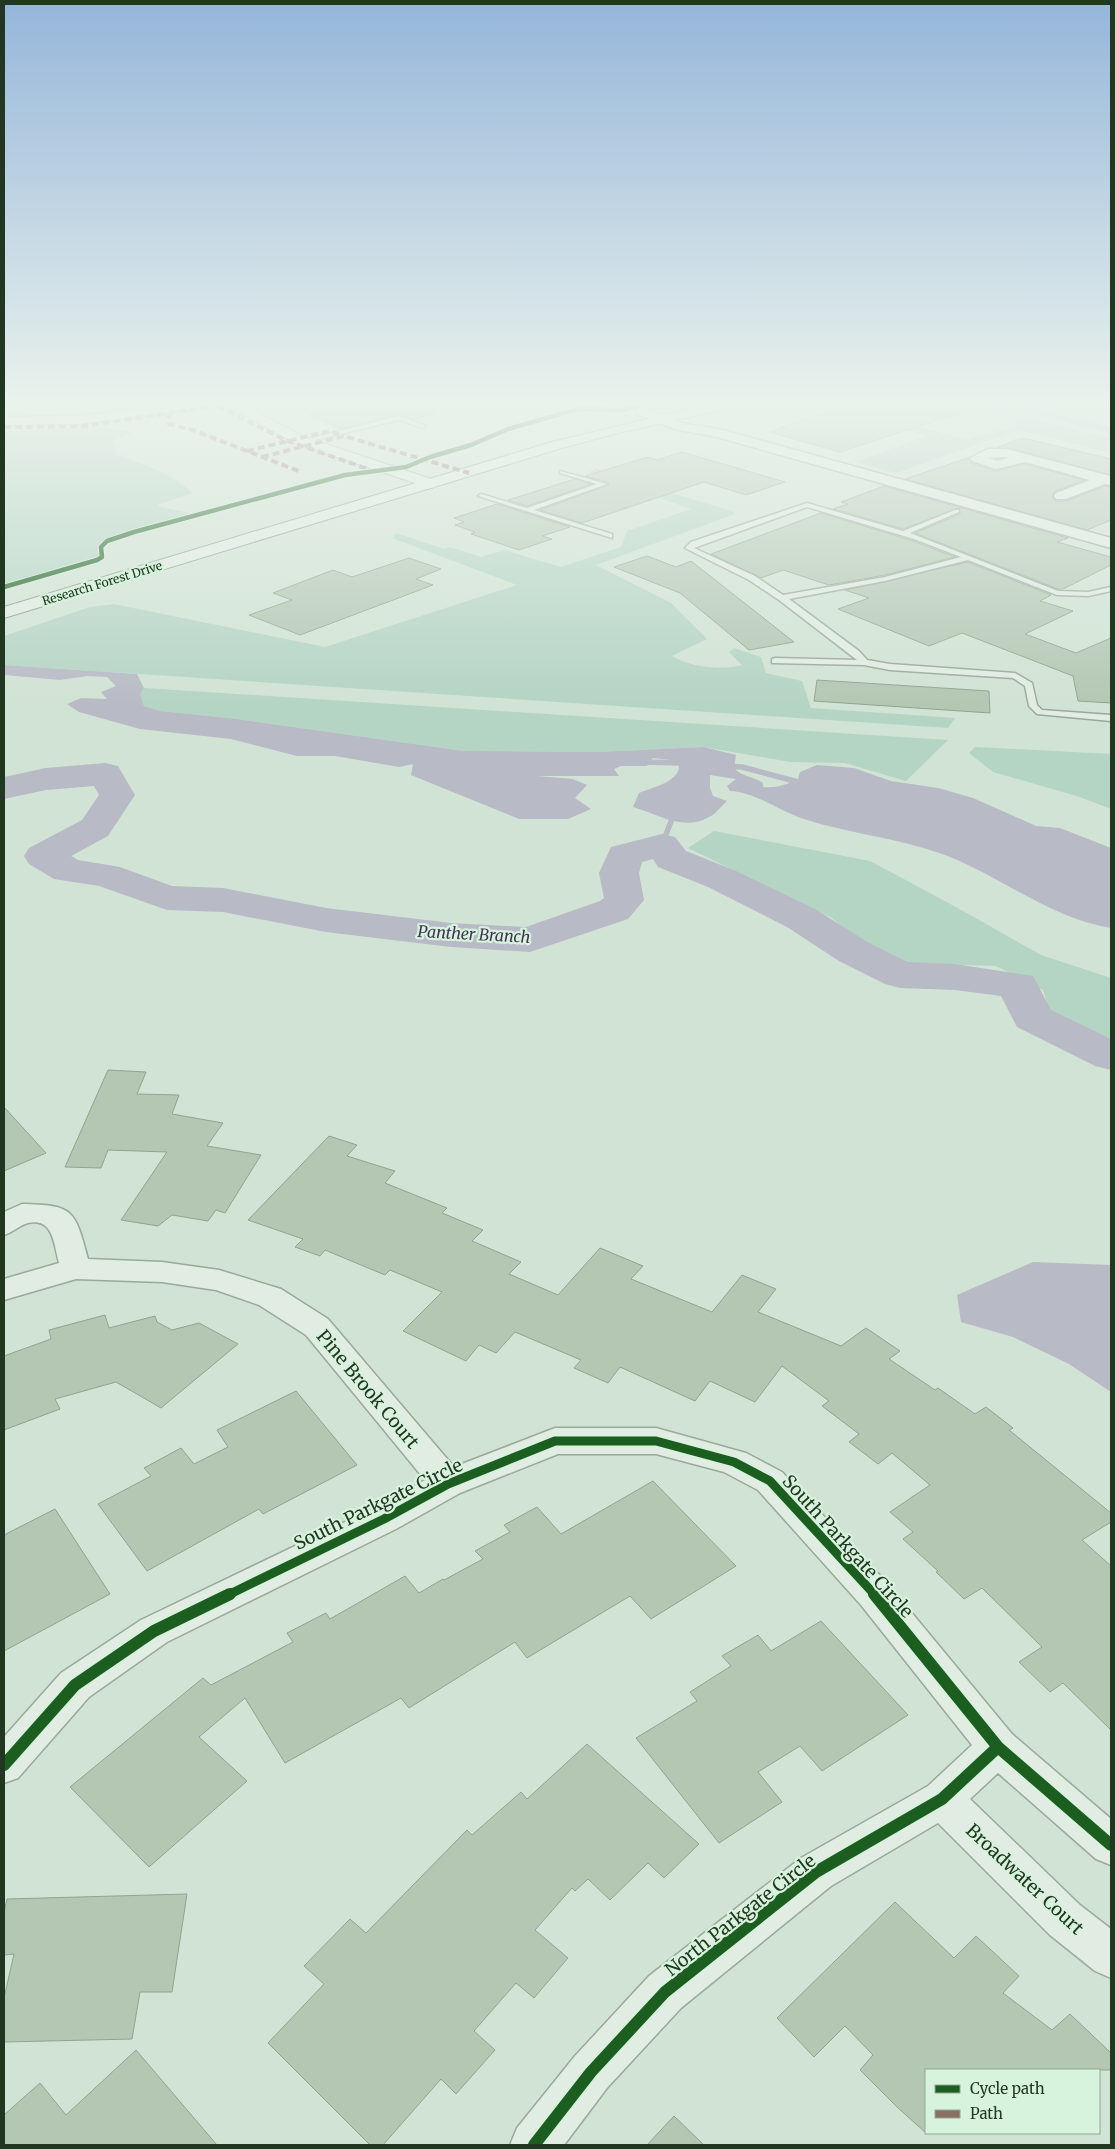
<svg xmlns="http://www.w3.org/2000/svg" width="1115" height="2149" viewBox="0 0 1115 2149" font-family="Merriweather,serif">
  <rect width="100%" height="100%" fill="#d1e3d4"/>
  <path fill="#b4d4c4" d="M966,406H974L1111,439V453L1019,430L896,473L855,462L927,436L829,410L844,408L968,440L1020,425L1013,422H1023L1007,420L1012,417Z
    M1000,406H1024L1111,427V433Z
    M96,426L133,432L112,441L116,454C144,464 170,473 193,493L157,505C169,511 182,509 193,515C172,520 107,532 97,547L99,557L4,586V512L7,510L4,508V430Z
    M596,468L614,476L732,511L735,514L596,565L671,603L707,639L672,656C689,667 723,671 742,665L729,652L734,648L761,657L766,673L802,681L811,708L955,718L948,728L4,665V636L90,607L114,604L325,647L517,585L392,538L396,533L444,549L450,547L481,557L504,550L561,567L621,547L627,531L691,509L610,481L589,472Z
    M144,688L948,740L906,781L845,763L790,762L704,747L598,752L464,751L229,718L160,711L144,706L140,694Z
    M975,747L1111,754V809L1080,797L993,772L969,753Z
    M714,831L870,861L956,907L1041,955L1111,978V1042L1093,1040L1051,1016L1043,990L996,966L911,963L855,938L832,918L688,848Z"/>
  <path fill="#b8bac5" d="M4,665L137,674L144,688L140,694L144,706L160,711L229,718L464,751L598,752L704,747L736,755L734,768C742,777 753,776 763,783V787C777,788 786,785 798,779L800,772L817,765L854,768L891,781L938,788L973,798L1036,826L1060,828L1111,848V928C1052,919 1000,876 945,855C899,838 850,834 804,819C780,811 755,792 730,791L727,786L736,779L710,775V788L713,796L727,801C721,806 716,814 709,817C684,832 658,814 633,807L639,793C652,787 680,782 679,765L670,760L653,758L647,766H621L614,769L619,776H537L573,779L587,785L575,798L591,809L568,819H519L411,775L413,764L399,767L335,756H297L231,739L140,729L79,712L67,704L81,698L107,699L101,692L116,686L107,677L87,676L60,680L4,675Z
    M1033,1262L1111,1265V1392L1069,1364L1013,1337L961,1322L957,1295Z"/>
  <g fill="none" stroke-linecap="round" stroke-linejoin="round">
    <path stroke="#b8bac5" stroke-width="5.5" d="M639,762L685,763
      M726,766L742,767L802,783
      M662,845L675,811"/>
    <path fill="#b8bac5" fill-rule="evenodd" d="M105,763L118,766L135,795L108,836L71,856L78,860L120,867L172,886L223,888L326,908L451,923L526,927L600,901L604,898L599,873L611,847L662,834L675,837L686,851L736,871L815,909L869,943L908,962L955,964L1033,976L1051,1010L1111,1039V1070L1095,1066L1017,1027L1001,996L955,990L900,988L885,984L839,961L787,927L708,887L658,867L653,859L642,862L639,873L644,900L628,919L530,952L451,947L326,932L223,912L167,910L99,886L54,879L29,864L24,856L29,848L82,820L99,795L94,786L46,790L4,799V777L46,768Z"/>
  </g>
  <path fill="#b3c7b3" stroke="#91a391" d="M291,406H437V413L413,419L399,414L342,429Z
    M844,406H969V410L840,452L769,432Z
    M1023,438L1111,459V475L1006,447H998Z
    M682,452L785,482L746,495L704,482L582,523L540,510L609,485L608,482L585,476L648,457L657,460Z
    M968,458L971,463L995,471L1025,464L1084,480L1055,491L1052,497L1056,501H1067L1105,486L1111,487V520L1087,530L905,479Z
    M575,479L591,484L527,506L508,500Z
    M884,486L1068,538L1057,542L1111,557V565L1063,589H1058L915,533L960,514L959,508L903,529L833,509L848,504L841,502Z
    M497,504L570,527L542,536L552,539L519,550L471,534L475,532L455,525L464,522L454,518Z
    M821,513L913,541L955,557L885,575L829,585L783,570L761,578L711,554Z
    M647,556L676,567L691,561L794,642L749,650L680,593L614,567Z
    M409,558L441,569L416,579L433,585L300,635L249,615L292,600L273,593L333,570L352,577Z
    M968,562L1051,595L1040,601L1073,611L1025,634L1076,653L1111,638V703L1078,701L1073,676L962,633L929,646L838,609L869,598L845,590Z
    M817,680L989,691L990,713L814,701Z
    M108,1070L146,1072L137,1094L179,1095L172,1114L223,1123L207,1146L261,1155L225,1213L216,1210L208,1221L172,1215L158,1226L121,1220L167,1152L108,1150L101,1168L65,1167Z
    M4,1107L46,1153L4,1171Z
    M329,1136L357,1145L347,1156L395,1171L385,1183L447,1208L442,1213L483,1230L472,1241L521,1262L509,1274L558,1295L600,1248L643,1266L631,1279L712,1312L742,1275L776,1289L758,1312L841,1346L866,1328L900,1351L889,1359L935,1390L938,1388L975,1414L986,1407L1013,1428L1009,1430L1111,1513V1522L1082,1540L1111,1566V1730L1063,1683L1050,1692L1019,1662L1042,1647L982,1588L964,1599L936,1572L938,1571L903,1539L913,1532L890,1512L930,1485L892,1453L878,1464L849,1442L859,1434L822,1406L829,1401L782,1366L755,1402L710,1381L695,1401L620,1367L608,1383L574,1368L581,1360L515,1332L496,1353L479,1345L466,1361L403,1331L442,1292L390,1270L385,1275L325,1250L320,1256L295,1247L303,1239L248,1220Z
    M105,1315L109,1328L155,1316L157,1322L172,1330L199,1323L238,1344L161,1408L116,1382L55,1399L60,1409L4,1430V1356L51,1339L49,1330Z
    M296,1391L357,1465L263,1514L259,1509L147,1571L98,1504L151,1476L144,1468L181,1448L194,1464L228,1447L217,1430Z
    M653,1481L736,1566L651,1619L630,1596L527,1658L515,1642L409,1708L401,1698L285,1763L245,1698L199,1737L247,1781L149,1867L70,1787L203,1678L211,1685L293,1642L287,1633L326,1613L330,1619L405,1576L419,1593L443,1579L444,1580L483,1559L475,1551L510,1532L504,1525L537,1507L561,1534Z
    M55,1509L110,1594L4,1651V1535Z
    M821,1621L908,1715L822,1771L800,1746L758,1772L782,1802L719,1843L636,1738L697,1701L690,1692L731,1666L722,1656L758,1635L771,1651Z
    M587,1744L699,1844L664,1878L648,1863L610,1900L588,1879L575,1891L572,1888L535,1930L568,1958L534,1998L516,1983L474,2031L495,2050L456,2094L441,2079L383,2145H370L268,2043L324,1984L304,1966L350,1919L366,1933L467,1830L472,1835L521,1792L527,1799Z
    M187,1894L172,1992H140L132,2039L4,2042V1998L14,1954L4,1955V1912L7,1899Z
    M895,1902L954,1958L976,1936L1019,1976L1003,1993L1052,2030L1070,2014L1111,2053V2070H926V2133L897,2107L860,2070L873,2055L845,2026L814,2057L777,2018Z
    M136,2050L217,2145H4V2115L40,2083L66,2115Z
    M674,2116L704,2145H647Z"/>
  <g fill="none" stroke-linecap="round" stroke-linejoin="round">
    <g stroke="#99a99b" stroke-width="3">
      <path id="service" d="M630,406H638L645,411L640,412Z
        M654,406H662L663,407L660,409Z
        M399,416L426,426L423,428L399,420L303,443L300,441Z
        M560,471L607,484L534,510L612,534V538L478,496L481,494L527,508L597,484L560,473Z
        M807,503L903,531L955,510H959V512L910,533L1058,591L1088,592L1111,587V591L1088,596L1057,595L968,560L885,581L789,599L859,651L867,660L890,664L1015,673L1032,683L1037,705L1042,710L1111,715V721L1037,714L1029,706L1025,686L1013,678L890,670L864,665L772,663V659L775,658L857,660L779,600L749,580L685,548L691,542ZM807,507L914,539L961,557L885,577L783,595L755,576L694,548Z"/>
    </g>
    <g stroke="#99a99b" stroke-width="3">
      <path id="minor" d="M158,406H195L189,410L79,424L4,425V417L79,416Z
        M642,407L682,423L723,430L1111,538V548L717,437L674,429L637,414L636,411Z
        M988,449H1006L1110,476L1111,485L1105,484L1066,499H1056L1054,496L1056,493L1090,480L1025,462L996,469L972,461L970,458ZM1006,457L1009,458L997,461L989,458Z
        M22,1204C74,1205 75,1210 88,1259L162,1262L219,1270L281,1289L328,1319L454,1467L555,1428H656L746,1453L782,1472L887,1583L1012,1734L1111,1819V1865L1096,1859L998,1773L970,1799L1080,1905L1111,1929V1978L1095,1971L1050,1935L938,1823L831,1886L681,2008L607,2088L564,2145H510L517,2128L575,2056L649,1976L801,1858L928,1786L972,1745L861,1605L758,1490L724,1472L656,1454H558L460,1493L396,1529L167,1642L89,1697L18,1778L4,1783V1737L61,1673L141,1620L372,1509L425,1480L306,1335L259,1305L216,1290L162,1282L76,1279L4,1300V1279L59,1263C54,1246 54,1217 28,1223C20,1225 13,1232 4,1235V1212Z"/>
    </g>
    <g stroke="#99a99b" stroke-width="2">
      <path id="tertiary" d="M227,406H244L305,437L437,481L439,484L432,488L427,487L295,443Z"/>
    </g>
    <g stroke="#89988a" stroke-width="2">
      <path id="secondary" d="M701,406H727L725,409L618,433L562,448L4,618V607L552,442Z"/>
    </g>
    <use href="#service" fill="#e1ece3" fill-rule="evenodd"/>
    <use href="#minor" fill="#e1ece3" fill-rule="evenodd"/>
    <use href="#tertiary" fill="#e1ece3" fill-rule="evenodd"/>
    <use href="#secondary" fill="#e1ece3" fill-rule="evenodd"/>
    <path stroke="#8d6e63" stroke-width="4" stroke-dasharray="7 4" stroke-linecap="butt" d="M218,406L285,440L368,469
      M166,415L170,416L169,424L193,430L301,472
      M4,427L83,426L215,406
      M247,451L329,431L344,436
      M262,457L344,436L469,473"/>
    <g stroke="#d7f3dd" stroke-width="6">
      <path id="cycleway-far2" d="M4,587L97,560L102,557L101,547L107,541L134,532L345,475L406,467L430,457L471,445L508,429L567,412L581,409L622,410L638,406"/>
    </g>
    <g stroke="#d7f3dd" stroke-width="12">
      <path id="cycleway-far1" d="M228,1595L384,1519L448,1484L555,1441H656L734,1462L770,1481L875,1595"/>
    </g>
    <g stroke="#d7f3dd" stroke-width="15">
      <path id="cycleway" d="M874,1594L998,1747L1111,1845
        M4,1765L75,1685L154,1631L230,1594
        M534,2145L591,2072L665,1992L816,1872L942,1799L998,1747"/>
    </g>
    <use href="#cycleway-far2" stroke="#1b5e20" stroke-width="4.5"/>
    <use href="#cycleway-far1" stroke="#1b5e20" stroke-width="9"/>
    <use href="#cycleway" stroke="#1b5e20" stroke-width="12"/>
  </g>
  <linearGradient id="sky" x2="0" y2="1"><stop stop-color="#95b6da"/><stop offset="0.57" stop-color="#eaf2ec"/><stop offset="1" stop-color="#eaf2ec" stop-opacity="0"/></linearGradient>
  <rect width="1115" height="707" fill="url(#sky)"/>
  <g text-anchor="middle" dominant-baseline="central" stroke-width="4.5" stroke-linejoin="round" paint-order="stroke">
    <g font-size="12" fill="#223721" stroke="#d7f3dd">
      <text transform="translate(102 583) rotate(-17)">Research Forest Drive</text>
    </g>
    <g font-size="16" font-style="italic" fill="#413256" stroke="#d7f3dd">
      <text transform="translate(474 934) rotate(3)">Panther Branch</text>
    </g>
    <g font-size="18" fill="#223721" stroke="#d7f3dd">
      <text transform="translate(368 1389) rotate(50)">Pine Brook Court</text>
      <text transform="translate(378 1504) rotate(-26)">South Parkgate Circle</text>
      <text transform="translate(848 1546) rotate(48)">South Parkgate Circle</text>
      <text transform="translate(1025 1879) rotate(43)">Broadwater Court</text>
      <text transform="translate(740 1915) rotate(-38)">North Parkgate Circle</text>
    </g>
  </g>
  <rect width="1115" height="2149" fill="none" stroke="#223721" stroke-width="10"/>
  <rect x="925" y="2069" width="175" height="65" fill="#d7f3dd" stroke="#8fa892"/>
  <rect x="935" y="2085" width="25" height="8" fill="#1b5e20" stroke="#8fa892"/>
  <text x="970" y="2094" font-size="15" fill="#223721">Cycle path</text>
  <rect x="935" y="2110" width="25" height="8" fill="#8d6e63" stroke="#8fa892"/>
  <text x="970" y="2119" font-size="15" fill="#223721">Path</text>
</svg>
